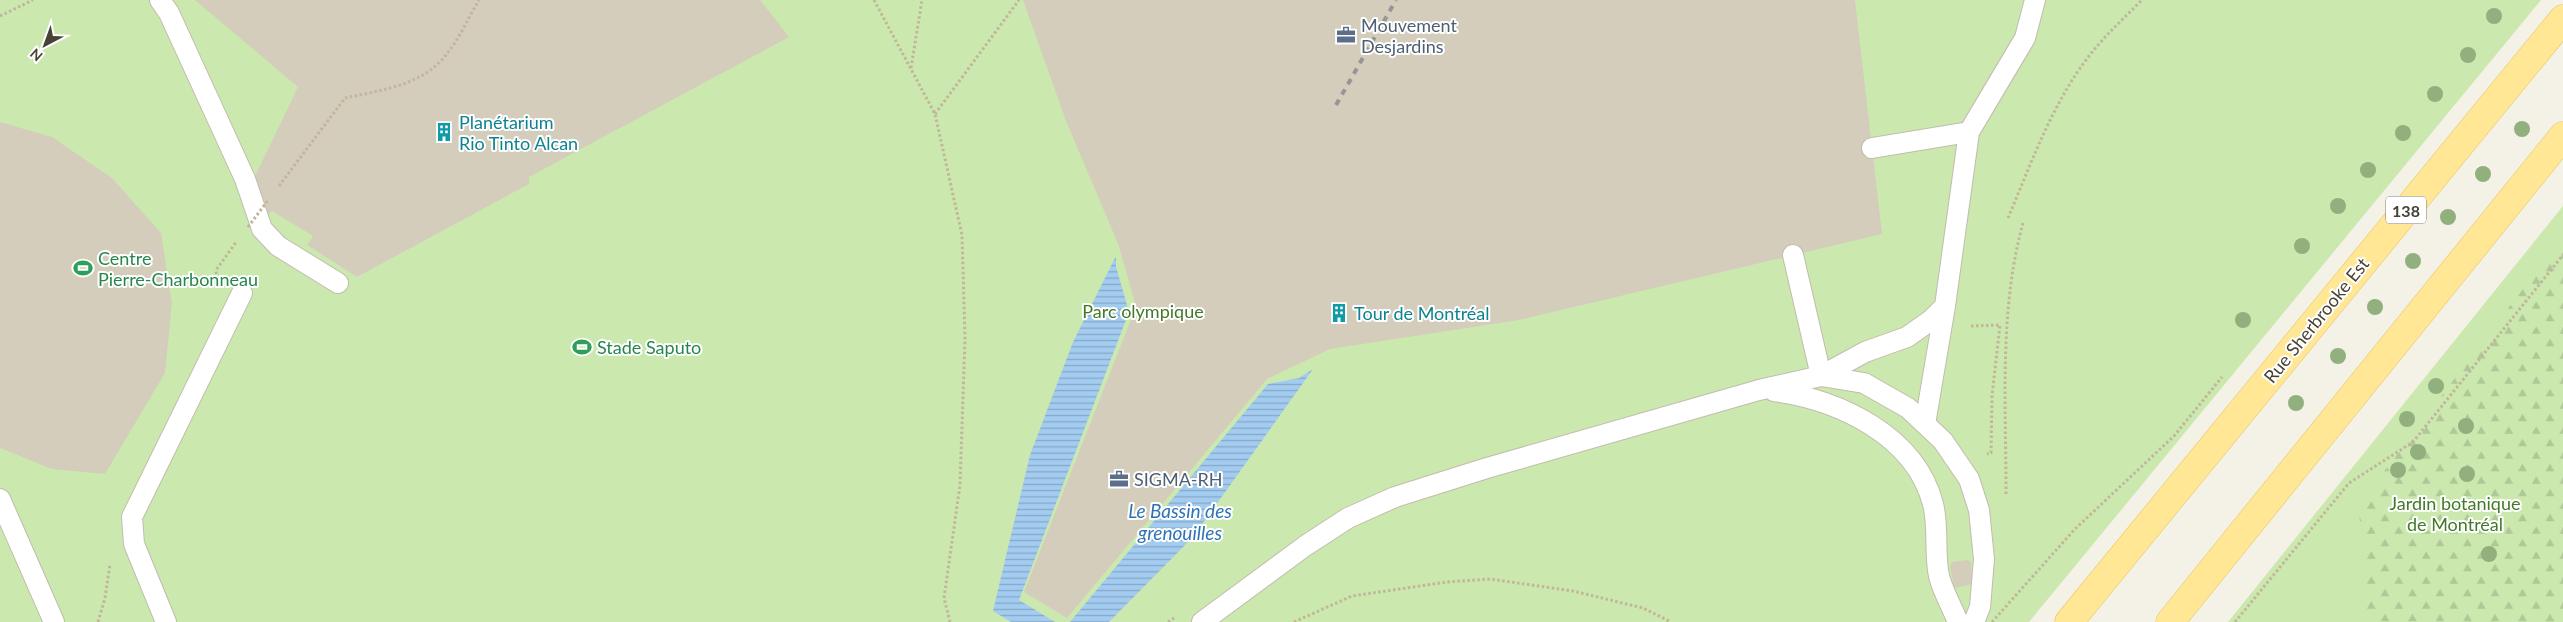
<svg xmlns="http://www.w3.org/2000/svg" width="2563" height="622" viewBox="0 0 2563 622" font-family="Lato,sans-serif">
  <defs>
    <pattern id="forest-firs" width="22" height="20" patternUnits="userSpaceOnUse" patternTransform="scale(1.25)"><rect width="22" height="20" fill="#cbe8af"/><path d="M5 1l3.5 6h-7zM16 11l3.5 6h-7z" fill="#b0c897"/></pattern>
    <pattern id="water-rules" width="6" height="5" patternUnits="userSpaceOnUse" patternTransform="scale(1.25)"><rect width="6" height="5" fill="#a3ccf1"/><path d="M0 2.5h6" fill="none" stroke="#87a7c4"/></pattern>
  </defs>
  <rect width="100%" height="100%" fill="#f4f1e7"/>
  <path fill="#cbe8af" d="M0,0H2541L2029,622H0Z
    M2563,206V622H2228Z"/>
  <path fill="url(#forest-firs)" d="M2563,236V622H2362L2365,613L2366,548L2357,507Z"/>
  <path fill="url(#water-rules)" d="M1116,256V267L1129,312L1019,600L1055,622H1011L993,611L1030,455L1073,342Z
    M1313,369L1193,537L1109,622H1070L1268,384L1299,378Z"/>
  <path fill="#d5cdbc" d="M195,0H760L789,37L529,177V184L357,277L307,245L313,236L272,211L255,228L242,203L298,87Z
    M1023,0H1855L1882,234L1519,320L1330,349L1267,379L1067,618L1024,592L1136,307L1119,246L1066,121Z
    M0,122L52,137L112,178L161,233L172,303L165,373L105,474L52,469L0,448Z
    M1968,560L1971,562L1972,584L1954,588L1950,566L1952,562Z"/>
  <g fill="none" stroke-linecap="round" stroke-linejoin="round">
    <g stroke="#c2bcac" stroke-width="22">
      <path id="service" d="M160,0L169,13L245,179L262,229L278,246L338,283
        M1872,148L1969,132
        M1793,255L1821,376L1865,352L1907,337L1931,320L1945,306L1969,132L2025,38L2035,0
        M1774,391C1839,400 1915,435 1933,504C1939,527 1934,553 1939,576C1943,592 1952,607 1958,622
        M1925,424L1945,306
        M0,499L54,622
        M166,622L134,544L132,517L242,293
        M1202,622L1305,546L1348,518L1395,497L1487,468L1759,390L1821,376L1864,383L1908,408L1943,441L1969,479L1979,510L1984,559L1980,607L1974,622"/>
    </g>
    <g stroke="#e5c664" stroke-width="29">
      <path id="primary" d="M2069,622L2563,19
        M2170,622L2563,136"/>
    </g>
    <path stroke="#c1b69b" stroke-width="3" stroke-dasharray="2.5 2.5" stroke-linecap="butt" d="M874,0L935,114L962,235L965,338L960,485L944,598L950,622
      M0,16L33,0
      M911,68L922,0
      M935,114L1019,0
      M279,186L345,98C381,90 421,86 445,56C459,40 468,18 479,0
      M2008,218C2030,166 2050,110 2083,64C2100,40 2121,21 2142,0
      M217,279L216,270L237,241
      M1971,326L2000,325L1992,396L1991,453L1987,454
      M2006,494C2006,404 1999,310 2023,223
      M98,622L105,598L110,564
      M1168,622L1174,618
      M1294,622L1352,596L1447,582L1490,579L1573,591L1643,608L1671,622
      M2235,622L2349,483L2413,442L2563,255"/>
    <use href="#service" stroke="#fff" stroke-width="20"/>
    <use href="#primary" stroke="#ffe795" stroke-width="28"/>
    <path stroke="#969696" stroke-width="4" stroke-dasharray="6 6" stroke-linecap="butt" d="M1336,105L1396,0"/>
    <path stroke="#c1b69b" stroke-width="3" stroke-dasharray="2.5 2.5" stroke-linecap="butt" d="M248,227L269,199
      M1992,622L2075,529L2174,436L2222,377"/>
  </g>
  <g fill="#92af7e">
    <circle cx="2494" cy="16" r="8"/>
    <circle cx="2468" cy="55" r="8"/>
    <circle cx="2435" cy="94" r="8"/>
    <circle cx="2522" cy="129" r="8"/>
    <circle cx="2403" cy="133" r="8"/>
    <circle cx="2368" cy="170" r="8"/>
    <circle cx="2483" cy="174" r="8"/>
    <circle cx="2338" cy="206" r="8"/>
    <circle cx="2448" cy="217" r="8"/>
    <circle cx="2302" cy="246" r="8"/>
    <circle cx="2413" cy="261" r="8"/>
    <circle cx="2375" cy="307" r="8"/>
    <circle cx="2243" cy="320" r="8"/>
    <circle cx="2338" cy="356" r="8"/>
    <circle cx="2436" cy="386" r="8"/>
    <circle cx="2296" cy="403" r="8"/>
    <circle cx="2407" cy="419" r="8"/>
    <circle cx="2466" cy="426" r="8"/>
    <circle cx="2418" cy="452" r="8"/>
    <circle cx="2398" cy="470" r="8"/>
    <circle cx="2467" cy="474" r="8"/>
    <circle cx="2489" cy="554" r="8"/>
  </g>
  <defs>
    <g id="office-bare" transform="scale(1.5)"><path d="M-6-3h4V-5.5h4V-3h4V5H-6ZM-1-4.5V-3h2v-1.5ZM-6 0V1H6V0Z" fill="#5c6f8a" stroke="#fff" stroke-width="2.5" paint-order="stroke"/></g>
    <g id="building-bare" transform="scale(1.5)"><path d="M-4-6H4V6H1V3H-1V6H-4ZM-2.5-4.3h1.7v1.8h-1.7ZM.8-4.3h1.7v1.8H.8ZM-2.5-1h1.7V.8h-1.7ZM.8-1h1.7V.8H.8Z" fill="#0f9aa8" stroke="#fff" stroke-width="2.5" paint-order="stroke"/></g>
    <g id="stadium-bare" transform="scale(1.5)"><path d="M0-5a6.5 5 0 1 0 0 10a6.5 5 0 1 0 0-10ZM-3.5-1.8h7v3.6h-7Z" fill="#2e9e5b" stroke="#fff" stroke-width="2.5" paint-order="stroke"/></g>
  </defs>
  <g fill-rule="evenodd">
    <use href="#office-bare" x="1346" y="35"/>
    <use href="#building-bare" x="444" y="132"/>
    <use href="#stadium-bare" x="83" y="268"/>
    <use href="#building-bare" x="1339" y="313"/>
    <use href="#stadium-bare" x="582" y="347"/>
    <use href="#office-bare" x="1119" y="479"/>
  </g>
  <g text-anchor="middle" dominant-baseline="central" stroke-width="4" stroke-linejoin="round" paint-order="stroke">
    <rect fill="#fff" stroke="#7e7a72" stroke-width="1" x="2386" y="196.5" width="40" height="27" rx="4"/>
    <g font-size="16" font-weight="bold" fill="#474136">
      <text x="2406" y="210">138</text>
    </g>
    <g font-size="18" fill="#4e5e75" stroke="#fff" text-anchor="start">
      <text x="1361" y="25">Mouvement<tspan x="1361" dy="21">Desjardins</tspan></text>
      <text x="1134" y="479">SIGMA-RH</text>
    </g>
    <g font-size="18" fill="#0d838f" stroke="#fff" text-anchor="start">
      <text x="459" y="122">Planétarium<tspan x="459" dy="21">Rio Tinto Alcan</tspan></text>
      <text x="1354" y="313">Tour de Montréal</text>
    </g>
    <g font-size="18" fill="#27864d" stroke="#fff" text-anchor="start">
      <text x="98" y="258">Centre<tspan x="98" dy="21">Pierre-Charbonneau</tspan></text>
      <text x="597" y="347">Stade Saputo</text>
    </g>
    <g font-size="18" fill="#427928" stroke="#fff">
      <text x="1143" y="311">Parc olympique</text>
      <text x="2455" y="503">Jardin botanique<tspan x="2455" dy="21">de Montréal</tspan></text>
    </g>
    <g font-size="18" fill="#474136" stroke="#fff">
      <text transform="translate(2316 320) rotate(-51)">Rue Sherbrooke Est</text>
    </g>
    <g font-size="19" font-style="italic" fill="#2e73b4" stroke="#fff">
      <text x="1180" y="510">Le Bassin des<tspan x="1180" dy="22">grenouilles</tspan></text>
    </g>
  </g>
  <g transform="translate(45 45) rotate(221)" stroke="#ffffff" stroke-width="4" paint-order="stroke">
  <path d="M0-4L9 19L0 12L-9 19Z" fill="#474136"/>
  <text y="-8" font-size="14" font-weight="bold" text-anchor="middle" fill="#474136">N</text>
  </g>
</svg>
